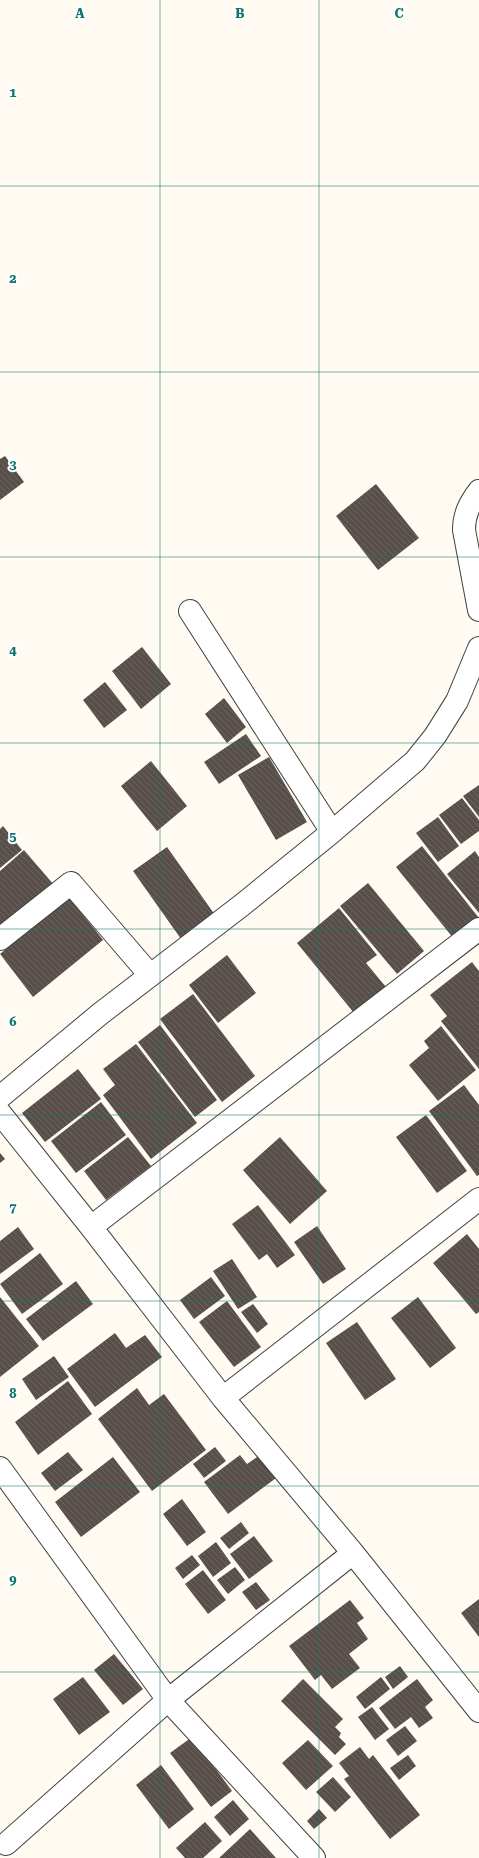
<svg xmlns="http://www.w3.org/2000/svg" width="479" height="1858" viewBox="0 0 479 1858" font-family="'Roboto Serif',serif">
  <defs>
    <pattern id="building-back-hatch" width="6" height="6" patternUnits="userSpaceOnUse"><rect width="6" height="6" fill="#594f4a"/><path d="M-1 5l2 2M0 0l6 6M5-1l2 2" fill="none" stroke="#6c6460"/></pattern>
  </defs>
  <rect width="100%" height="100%" fill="#fffbf2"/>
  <path fill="url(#building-back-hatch)" d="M5,456L24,482L0,500V459Z
    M376,484L419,538L378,570L336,516Z
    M142,647L171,684L141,709L112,671Z
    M105,682L127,710L104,728L83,700Z
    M224,698L246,727L227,743L205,714Z
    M246,734L261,756L219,784L204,762Z
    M269,757L307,822L276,840L238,775Z
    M151,761L187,806L157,831L121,786Z
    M479,785V817L463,796Z
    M462,798L479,820V831L461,844L439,815Z
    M438,817L459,846L438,862L416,833Z
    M3,826L22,850L0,868V829Z
    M422,846L479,918L454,939L396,867Z
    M167,847L215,915L181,939L133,871Z
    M24,850L54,885L0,932V871Z
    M475,851L479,857V913L447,874Z
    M368,883L424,951L397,974L340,906Z
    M69,897L103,940L33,997L0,954Z
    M339,908L377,955L366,963L386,987L354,1013L297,943Z
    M227,955L256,993L218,1023L189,985Z
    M472,962L479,971V1069L441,1021L447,1016L430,995Z
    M193,994L255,1076L222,1102L160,1019Z
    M160,1025L217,1100L195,1117L138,1042Z
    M441,1026L476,1070L438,1101L409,1065L429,1048L424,1041Z
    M136,1044L197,1123L151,1159L103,1095L115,1085L103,1069Z
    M78,1069L101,1099L45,1142L22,1113Z
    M464,1085L479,1105V1175L477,1176L429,1111Z
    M101,1102L126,1135L76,1173L51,1141Z
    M426,1115L467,1171L437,1193L396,1137Z
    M128,1137L151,1166L106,1200L84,1171Z
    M280,1137L327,1191L290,1224L243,1170Z
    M0,1153L5,1159L0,1163Z
    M258,1205L295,1255L277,1268L267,1254L259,1260L232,1224Z
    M317,1226L346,1269L323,1284L294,1242Z
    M18,1227L34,1249L0,1274V1241Z
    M467,1234L479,1249V1312L476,1314L433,1263Z
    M40,1253L63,1284L22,1314L0,1284Z
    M232,1259L257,1297L238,1309L213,1271Z
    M211,1277L225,1296L194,1319L180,1300Z
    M76,1281L93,1304L43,1341L26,1319Z
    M0,1297L39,1346L0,1377Z
    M418,1297L456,1348L430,1368L391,1318Z
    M227,1301L261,1347L234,1367L199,1322Z
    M253,1304L268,1324L257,1333L241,1312Z
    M357,1322L396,1379L365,1400L326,1343Z
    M115,1333L126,1348L145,1335L162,1357L95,1407L67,1369Z
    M54,1356L69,1377L36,1400L22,1379Z
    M68,1381L92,1414L38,1455L15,1422Z
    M137,1388L149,1405L164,1394L206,1450L152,1491L98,1419Z
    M215,1447L226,1461L204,1478L193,1464Z
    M68,1452L83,1470L55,1491L41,1473Z
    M263,1453L280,1475L228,1514L204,1482L240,1455L247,1464Z
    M113,1457L140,1492L81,1537L55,1502Z
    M182,1499L206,1532L187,1546L163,1514Z
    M241,1522L249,1533L229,1549L220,1538Z
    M254,1536L273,1561L249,1579L230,1554Z
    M216,1542L231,1563L213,1577L198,1556Z
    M192,1555L200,1565L183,1579L175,1568Z
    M235,1567L245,1580L228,1594L217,1580Z
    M203,1570L226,1600L208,1614L185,1584Z
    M256,1582L270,1600L256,1610L242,1592Z
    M479,1599V1637L461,1613Z
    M350,1600L364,1618L357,1623L368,1639L349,1654L360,1668L332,1689L321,1675L315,1680L289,1646Z
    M114,1654L143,1689L123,1705L94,1670Z
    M400,1666L408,1677L393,1689L385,1677Z
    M83,1677L110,1712L79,1735L53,1699Z
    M381,1677L390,1689L365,1709L356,1697Z
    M303,1679L343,1719L335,1727L341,1733L339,1737L346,1744L335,1755L281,1701Z
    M417,1679L433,1700L425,1707L433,1718L419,1728L411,1717L395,1729L379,1708Z
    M372,1707L389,1729L375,1740L358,1717Z
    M405,1726L417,1741L398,1756L386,1740Z
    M192,1737L232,1791L211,1807L170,1753Z
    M308,1740L333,1766L306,1790L282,1763Z
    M360,1747L369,1759L373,1755L420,1815L390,1839L344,1779L349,1776L339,1763Z
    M408,1755L416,1766L399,1780L390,1768Z
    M161,1765L194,1809L169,1829L136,1785Z
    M333,1777L351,1797L335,1812L316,1792Z
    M233,1800L249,1819L230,1836L214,1817Z
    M319,1809L327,1818L314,1829L307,1821Z
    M205,1822L222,1841L203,1858H185L176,1848Z
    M250,1829L276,1858H219Z"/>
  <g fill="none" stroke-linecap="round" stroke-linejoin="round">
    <g stroke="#424242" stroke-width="24">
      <path id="minor" d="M479,491C470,503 464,514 464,530L479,610
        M190,611L332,832
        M0,939L71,883L150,975
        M0,1097L100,1014L242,905L332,832L415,761L435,736L457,701L479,648
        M0,1113L91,1227L223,1398L353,1553L479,1711
        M91,1227L479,929
        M223,1398L479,1199
        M0,1468L168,1700L314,1858
        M6,1844L168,1700L353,1553"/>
    </g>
    <use href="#minor" stroke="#fff" stroke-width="22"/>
  </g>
  <path fill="none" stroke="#0f766e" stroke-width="1" stroke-opacity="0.55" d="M160,0V1858M319,0V1858M0,186H479M0,372H479M0,557H479M0,743H479M0,929H479M0,1115H479M0,1301H479M0,1486H479M0,1672H479"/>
  <g font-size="13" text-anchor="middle" font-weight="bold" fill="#0f766e" stroke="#fff" stroke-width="4" stroke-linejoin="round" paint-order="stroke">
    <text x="80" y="18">A</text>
    <text x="240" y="18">B</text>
    <text x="399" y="18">C</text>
    <text x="13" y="97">1</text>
    <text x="13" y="283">2</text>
    <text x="13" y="469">3</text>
    <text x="13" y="655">4</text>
    <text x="13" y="841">5</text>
    <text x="13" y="1026">6</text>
    <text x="13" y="1212">7</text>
    <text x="13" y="1398">8</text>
    <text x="13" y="1584">9</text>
  </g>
</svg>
